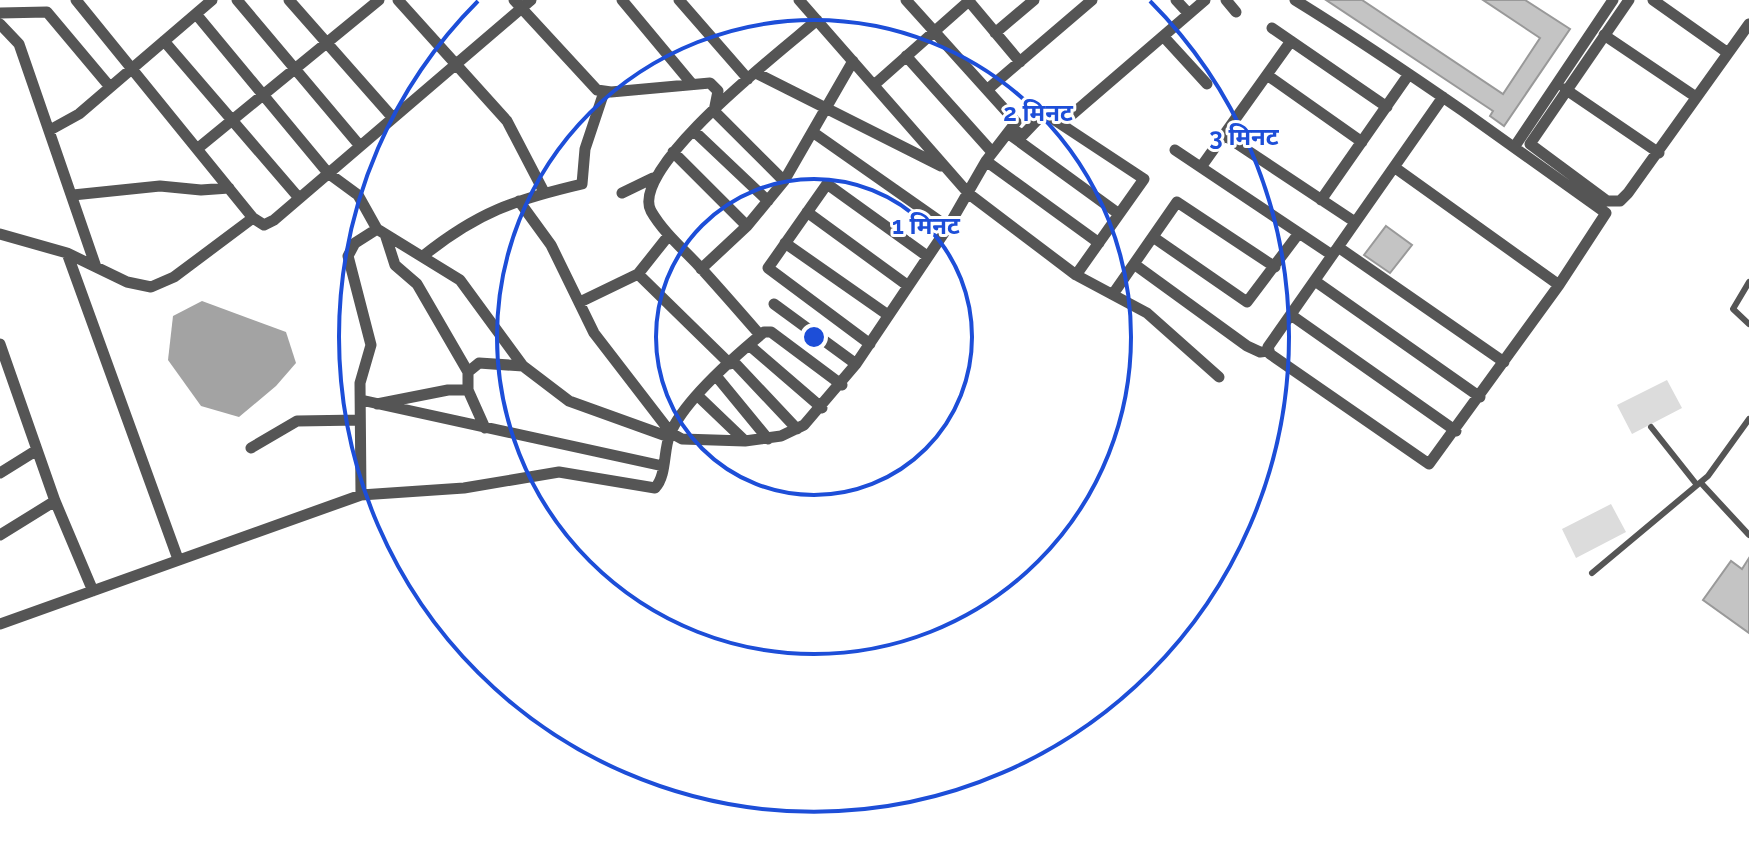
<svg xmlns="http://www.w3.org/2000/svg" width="1749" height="841" viewBox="0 0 1749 841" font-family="Raleway,'Noto Sans Devanagari',sans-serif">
  <rect width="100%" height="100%" fill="#fff"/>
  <path fill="#dcdcdc" d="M1667,380L1682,408L1632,434L1617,405Z
    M1611,504L1626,532L1576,558L1562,529Z"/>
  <path fill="#a3a3a3" d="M202,301L286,332L296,363L276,386L239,417L201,406L168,360L173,316Z"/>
  <path fill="#c4c4c4" stroke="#999" stroke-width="2" d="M1326,0H1362L1503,94L1540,38L1483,0H1525L1570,29L1504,126L1490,116L1493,111Z
    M1386,226L1412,245L1390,273L1364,255Z
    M1749,558V633L1703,600L1731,561L1742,569Z"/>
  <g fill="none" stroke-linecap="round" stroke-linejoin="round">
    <path stroke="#555" stroke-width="6" d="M1749,282L1733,309L1749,324
      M1651,427L1697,485
      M1701,483L1749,535
      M1592,573L1708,476L1749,419"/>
    <path stroke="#555" stroke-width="11" d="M76,0L253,218L264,225L274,220L531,0
      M237,0L360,146
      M289,0L393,118
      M398,0L507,121L544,192
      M514,0L597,90L611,92L710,83L718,91L714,111L784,181
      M622,0L692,84
      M679,0L748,79
      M799,0L969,194L1076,275L1144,179L1044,113L1023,135L1012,129
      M968,0L1020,62
      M1176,0L1189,14
      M1226,0L1236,12
      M1295,0C1352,35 1408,73 1463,111L1606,213L1559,285L1429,464L1270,354L1268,347L1443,97
      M1629,0L1530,144L1607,201H1620L1628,193L1749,24
      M1653,0L1728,53
      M0,13L47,12L110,87
      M196,14L328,173L358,195L377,229L460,280L523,366L569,401L669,437
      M0,24L19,44L96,267
      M1272,28L1387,107
      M995,33L1034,0
      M1604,35L1696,97
      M1163,36L1207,84
      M164,41L299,198
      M906,56L992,152
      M756,73L941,166
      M1267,75L1362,142
      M874,85L970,0
      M988,89L1092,0
      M1565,89L1659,153
      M1061,124L1205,0
      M50,130L79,114L212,0
      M694,131L768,201
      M814,133L948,227
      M1009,134L1119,214
      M1224,135L1355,222
      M1515,146L1613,0
      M197,149L379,0
      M1175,150L1332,255
      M673,152L747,226
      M986,161L1099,243
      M1201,167L1291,41
      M1394,167L1559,285
      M622,193L653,178
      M73,195L160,186L201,190L229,188
      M1321,200L1409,74
      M519,201L551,245L594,333L671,433L682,439L745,441L781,436L804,425L856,364L948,227L986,161L1016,122L906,0
      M807,212L907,285
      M0,234L67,253L127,282L151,287L174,277L253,218
      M386,237L395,265L417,284L468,372
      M1153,237L1247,302L1299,233
      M785,243L888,315
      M1338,247L1504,362
      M67,253L178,559
      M423,256C478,212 514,200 582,184L585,149L604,92
      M1134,264L1247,346L1260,352L1268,351
      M701,269L747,226L784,181L853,61
      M638,274L730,364
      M1076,275L1147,313L1219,377
      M1315,281L1480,397
      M1113,294L1177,202L1275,267
      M580,302L638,274L669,235
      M774,304L856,364
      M1291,315L1456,431
      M760,335C740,312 720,289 699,266C683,249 663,232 651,211C628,168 785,48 817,20
      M0,344L55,501L93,591
      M870,344L768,268L827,184L927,256
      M749,345L822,408
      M733,361L797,429
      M717,377L768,439
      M698,396L745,441
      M361,400L663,466
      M377,404L448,390H468
      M485,428L468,390V372L479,363L523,366
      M251,448L297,421L360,420
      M0,473L37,450
      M361,495L360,383L371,345L348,256L355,243L377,229
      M0,535L55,501
      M0,624L361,495L464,488L559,472L655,488C667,475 663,451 670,434C684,400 735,356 764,332H771L842,385"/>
  </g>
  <g fill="none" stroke="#1d4ed8" stroke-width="4">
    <circle cx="814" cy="337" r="158"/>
    <circle cx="814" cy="337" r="317"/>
    <path d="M1150 1A475 475 0 1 1 478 1"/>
  </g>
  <circle cx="814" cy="337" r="12" fill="#1d4ed8" stroke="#fff" stroke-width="4"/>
  <g font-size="24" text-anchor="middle" font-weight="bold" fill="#1d4ed8" stroke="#fff" stroke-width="6" stroke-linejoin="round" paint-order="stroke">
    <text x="1038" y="121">2 मिनट</text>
    <text x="1244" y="145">3 मिनट</text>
    <text x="926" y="234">1 मिनट</text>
  </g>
</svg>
